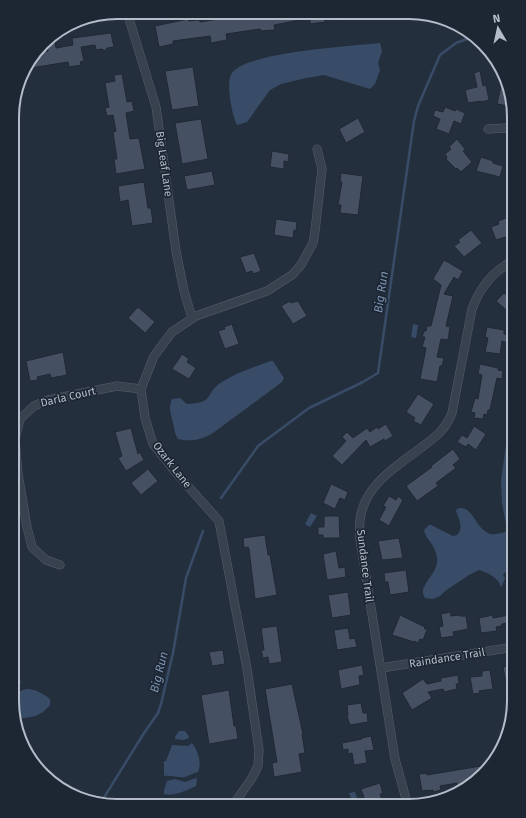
<svg xmlns="http://www.w3.org/2000/svg" width="526" height="818" viewBox="0 0 526 818" font-family="'Fira Sans',sans-serif">
  <rect width="100%" height="100%" fill="#242f3e"/>
  <path fill="#394c67" d="M380,43L382,51L378,63L380,70L375,84L370,89L324,75L306,78L281,84L270,90L247,122L237,125C232,115 226,85 231,75C240,52 355,46 380,43Z
    M413,324L418,325L416,338L411,337Z
    M271,361H273L284,378L282,382L213,433C201,440 191,442 178,439C174,433 175,429 173,423C171,413 168,409 172,399L180,398L187,404C216,403 204,393 222,382C236,373 254,367 271,361Z
    M514,370V562L503,575L505,578L502,586L501,587C499,578 487,572 479,570L469,575L445,591L440,596L433,599L425,598L423,594V589C431,572 444,567 433,546C430,540 425,537 424,530L429,525H431L453,536L457,535C464,528 459,519 456,511L457,509C472,503 475,529 490,534C495,535 500,533 505,532L507,529L502,503L501,481L509,423Z
    M311,513L317,516L310,527L305,524Z
    M12,672L18,677L21,682L19,686L12,689Z
    M26,689C35,689 42,693 50,699V705C39,718 31,717 16,719L12,696L18,692Z
    M179,731H185L188,735L189,738L184,740L175,739V737Z
    M192,743C198,751 202,762 198,772C193,773 190,775 185,777C179,778 171,775 164,776V764L163,762L166,761L172,745L188,746Z
    M196,778L197,780L196,786C188,790 173,797 164,794V790L167,781L175,779L185,782Z
    M355,792L359,804L353,805L349,793Z"/>
  <g fill="none" stroke-linecap="round" stroke-linejoin="round">
    <path stroke="#394c67" stroke-width="2.5" d="M221,498L258,446L309,408L363,382L378,373L414,121L418,106L440,55L456,43L475,36
      M100,804L144,733L158,713L161,704L173,653L186,578L203,531"/>
  </g>
  <path fill="#455162" stroke="#1f2835" d="M265,13H323L325,22L310,24V18L274,25L275,30L261,31L260,29L226,34L227,40L211,43L210,36L173,41V44L159,47L155,26L188,19L189,21L199,20L200,22L249,14V16H251L252,18L265,17Z
    M338,13L359,14V17L340,20Z
    M111,33L114,47L107,48L105,51L102,49L96,50L95,45L81,47L84,61L80,62L81,65L69,67L68,62L24,69L26,64L36,53L48,51L47,44L55,42L56,48L73,45L72,38Z
    M193,67L199,106L172,110L165,71Z
    M480,71L483,86L486,85L489,100L481,102V101L468,103L465,90L477,87L474,73Z
    M122,74L127,102L132,101L134,111L126,113L130,139L139,138L145,169L116,174L114,159H117L113,132L116,131L113,115L107,116L105,108L109,107L105,83L115,81L114,75Z
    M502,81L507,82L511,100H509L508,106L497,104Z
    M445,107L455,111L456,109L465,113L461,124L454,121L449,134L436,129L440,119L433,116L435,110L443,112Z
    M358,118L365,132L346,143L339,129Z
    M201,119L208,159L182,164L175,123Z
    M457,139L465,149L463,151L472,162L461,172L457,168L456,169L446,159L447,157L445,154L451,149L449,147Z
    M272,151L289,154L288,162L284,161V169L270,167Z
    M481,157L493,161V163L503,166L500,177L476,171Z
    M212,171L215,185L187,190L184,176Z
    M341,173L363,176L358,215L340,213L341,205H338L342,182H340Z
    M144,182L148,208H151L153,223L132,226L128,200L120,202L118,186Z
    M506,218L507,221L512,219L514,224V247H513L509,236L496,240L491,227L499,224L498,221Z
    M276,219L297,222L296,231L294,230L293,238L274,235Z
    M471,230L482,243L464,257L454,246L460,242L458,240Z
    M254,253L261,271L253,274L252,271L246,273L240,257Z
    M444,260L463,271L458,280L454,277L444,294L453,296L446,326L450,327L448,340L441,339L437,357L444,358L442,366H440L437,382L420,379L426,348L422,347L425,337H422L424,331H426L427,326H431L441,285L433,279Z
    M514,290V317L496,301L504,293L508,296Z
    M290,301L291,303L298,301L307,316L293,324L281,306Z
    M138,307L155,322L145,333L128,318Z
    M232,324L239,344L225,349L218,331L225,329L224,327Z
    M487,327L504,330V334L510,335L508,343L502,341L500,354L485,352L488,338L485,337Z
    M63,352L67,375L51,378L50,374L37,377L38,380L30,381L26,361Z
    M182,354L189,359L187,362L196,368L189,379L172,369Z
    M480,364L498,368V370L503,371L502,379L497,378L490,410H488L487,415L484,414L483,419L474,418L475,413L471,412L475,398L478,399L482,375L478,374Z
    M418,394L434,404L421,425L413,421L415,418L406,412Z
    M386,424L393,436L385,441L384,439L370,447L366,440L342,465L332,456L346,441L342,437L347,432L353,438L367,428L370,432L377,427L378,429Z
    M474,426L486,434L476,450L468,444L466,447L457,442L462,435L467,438Z
    M131,428L138,454L140,452L144,460L126,471L118,458L122,456L115,432Z
    M453,449L460,459L453,465L456,468L436,483L438,486L417,501L406,486L432,467L431,466Z
    M148,469L158,481L141,495L131,483Z
    M331,484L348,492L345,500L340,498L335,509L323,503Z
    M389,496L396,500L398,496L403,500L389,526L379,520L386,507L383,506Z
    M324,516H339L340,538H323V535H318V527H324Z
    M265,535L268,555H270L277,595L255,599L249,549L248,547L244,548L243,538Z
    M399,538L403,558L382,560L378,541Z
    M336,551L339,568L345,567L346,577L327,580L323,554Z
    M406,570L409,592L390,595L388,582H385L384,573Z
    M348,592L351,615L332,618L328,595Z
    M450,612L451,616L460,615V616H466L468,629L453,632L454,636L441,638L439,627L443,626L441,614Z
    M514,614V622L502,624L501,626L496,627L497,631L481,633L479,618L493,615V618Z
    M400,615L425,627L424,628L427,630L423,640L420,639L418,643L414,641V642L392,635Z
    M277,626L282,662L269,664L268,657L263,658L261,650H264L261,628Z
    M348,628L350,639L355,638L357,647L337,650L334,630Z
    M223,650L225,664L212,666L209,652Z
    M362,665L364,675L359,676L360,684L359,685L341,689L338,670Z
    M512,666L513,667H514V681L506,683L503,667Z
    M490,670L493,689L479,691L480,693L473,694L470,677L482,676V671Z
    M458,675L459,684H456L457,689L444,692L443,689L428,692L432,698L412,710L402,693L423,679L427,684L441,681V678Z
    M292,684L303,734H302L305,753L299,754L302,772L274,777L272,763L277,762L265,689Z
    M229,690L234,726H236L238,739L209,744L201,695Z
    M361,703L363,713H367L368,722L350,725L347,716L348,714L347,705Z
    M371,736L374,750L365,751L367,763L354,765L352,753L348,754V749L343,750L342,743L362,739V738Z
    M493,764L466,785L458,787L457,783L440,786L441,790L433,792V790L427,791V790L422,791L419,774L427,773V775Z
    M380,783L383,794H380L384,806H367L361,789Z"/>
  <g fill="none" stroke-linecap="round" stroke-linejoin="round">
    <g stroke="#565f6c" stroke-width="9">
      <path id="minor" d="M127,12L156,107L176,251L184,291L192,318
        M77,21L122,12
        M488,129L507,128L514,130
        M60,565L46,560L32,547L27,527L18,474L15,439L20,419L34,406L48,400L117,386L141,389
        M381,668L514,647
        M233,805L252,778L258,766L259,750L247,669L219,521L178,475L153,444L145,418L141,389L154,356L172,332L196,316L267,291L292,275L301,265L313,243L315,231L322,169L317,149
        M408,806L395,759L360,539C360,533 359,526 360,520C364,485 396,467 422,447C437,436 445,430 452,413L472,309C480,287 493,271 514,260"/>
    </g>
    <use href="#minor" stroke="#38414e" stroke-width="8"/>
  </g>
  <g text-anchor="middle" dominant-baseline="central" stroke-width="3.5" stroke-linejoin="round" paint-order="stroke">
    <g font-size="11" fill="#b4bcc9" stroke="#1d2633">
      <text transform="translate(164 164) rotate(82)">Big Leaf Lane</text>
      <text transform="translate(68 397) rotate(-13)">Darla Court</text>
      <text transform="translate(172 465) rotate(52)">Ozark Lane</text>
      <text transform="translate(365 566) rotate(83)">Sundance Trail</text>
      <text transform="translate(447 658) rotate(-9)">Raindance Trail</text>
    </g>
    <g font-size="12" font-style="italic" fill="#7c92b1" stroke="#1d2633">
      <text transform="translate(381 292) rotate(-82)">Big Run</text>
      <text transform="translate(159 672) rotate(-76)">Big Run</text>
    </g>
  </g>
  <path d="M0 0H526V818H0ZM117 19H409A98 98 0 0 1 507 117V701A98 98 0 0 1 409 799H117A98 98 0 0 1 19 701V117A98 98 0 0 1 117 19Z" fill="#1d2633" fill-rule="evenodd"/>
  <path fill="none" stroke="#b4bcc9" stroke-width="2" d="M117 19H409A98 98 0 0 1 507 117V701A98 98 0 0 1 409 799H117A98 98 0 0 1 19 701V117A98 98 0 0 1 117 19Z"/>
  <g transform="translate(498 28) rotate(351)" stroke="#1d2633" stroke-width="3" paint-order="stroke">
  <path d="M0-3L7 15L0 10L-7 15Z" fill="#b4bcc9"/>
  <text y="-6" font-size="11" font-weight="bold" text-anchor="middle" fill="#b4bcc9">N</text>
  </g>
</svg>
